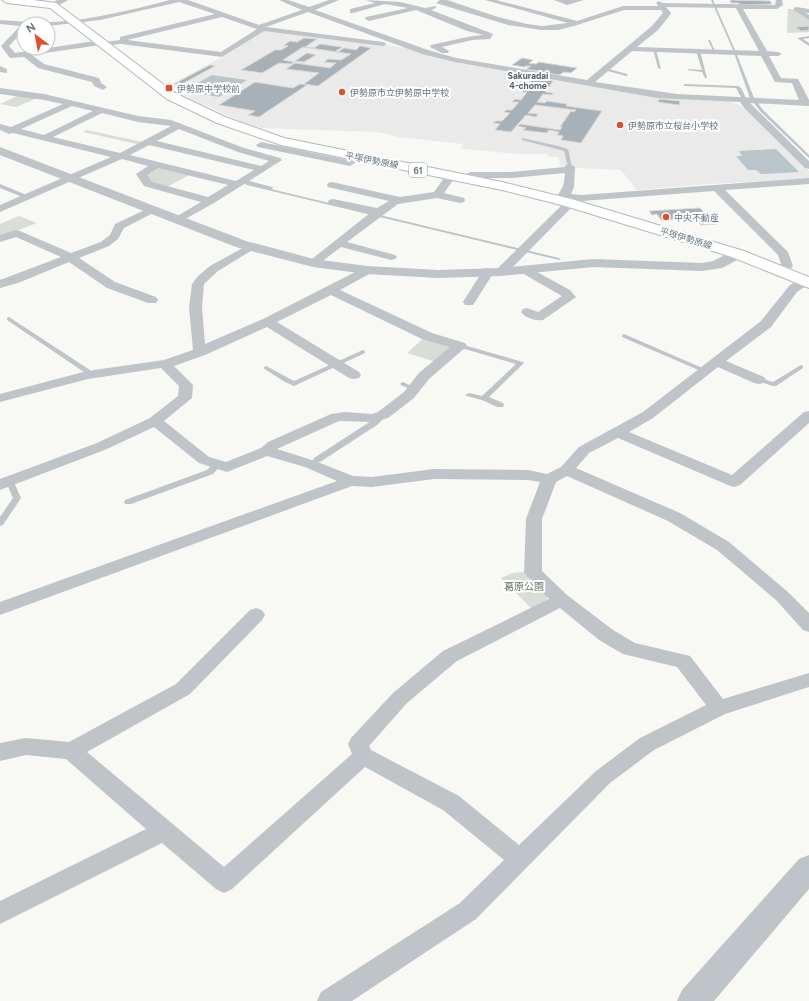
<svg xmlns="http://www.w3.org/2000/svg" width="809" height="1001" viewBox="0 0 809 1001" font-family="Figtree,'Noto Sans JP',sans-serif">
  <rect width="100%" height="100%" fill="#f8f8f5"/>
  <path fill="#e9eae9" d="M264,30L283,31L406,48L424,53L666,98L727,101L740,105L809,171V179L709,184L637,190L621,170L561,167L558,157H548V154H517L465,149L461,148L463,144L399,137L376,132L261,128L242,122L192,99L170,85L220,58H222Z"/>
  <path fill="#d8ddd5" d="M788,9H794L809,20V32L787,33Z
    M19,95L37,98L16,107L0,104Z
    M87,130L142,142L137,144L83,132Z
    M157,167L191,174L167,187L152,184L145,174Z
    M19,216L37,223L0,237V224Z
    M424,338L451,347L436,362L407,353Z
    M523,572L547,594V602L532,609L501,578L512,573Z"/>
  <path fill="#b9c5c9" d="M212,75L247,80L219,97L184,91Z
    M776,149L799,172L761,174L756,170H748L736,156H742L739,151Z"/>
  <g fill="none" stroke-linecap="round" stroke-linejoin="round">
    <path fill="#b9c5c9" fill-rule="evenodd" d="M711,0H713L735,50L754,98L763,110L809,155V158L761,112L750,98L733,50Z
      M246,183L559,258L561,259L559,260L247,185L245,184Z"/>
  </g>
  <path fill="#a8b1b7" stroke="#dadad8" d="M730,0L770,1L772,4L739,5V3H731Z
    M809,26V30L801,31L795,27Z
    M304,38L317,39L305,47L314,48L320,44L342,47L336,51L338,52L344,48L356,50L360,46L371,48L318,86L304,84L319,73L286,69L295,63L330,68L336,63L324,62L328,59L341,60L351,54L303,47L283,60L294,62L291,64L279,63L262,73L241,70L275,50H281L288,46L284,45L290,41L297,42Z
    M307,53L316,55L304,62L295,61Z
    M522,58L533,60L529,63L536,64L539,62L577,68L571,73L564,72L559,75L526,69L531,66H526L524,67L512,65Z
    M210,65L215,66L180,85L174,84Z
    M533,79L553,81L549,87L528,84Z
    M255,82L293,88L300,84L307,85L259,117L248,115L255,111L219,105Z
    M533,86L548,87L545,92L553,93L552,95L543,94L537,102L545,103L547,101L567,104L566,106L602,111L581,143L561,140L563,136L557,135L559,132L549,130L547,133L529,131L523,130L526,128L518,126L520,124L560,130L562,127H560L571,111L574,112L576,110L535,105L528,113L538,114L536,117L526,115L511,132L495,130L500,124L493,123L496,121H502L510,113L504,112L506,110H512L519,102H512L515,99L521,100L527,92H522L524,89L529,90Z
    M659,99L680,101L679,105L658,102Z
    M700,208L707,216H710L717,224L701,225L695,218L661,220L657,214L652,215L649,211Z"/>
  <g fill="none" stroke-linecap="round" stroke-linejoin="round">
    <g stroke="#b3b8bc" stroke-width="2">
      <path id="primary" d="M2,0H33L56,3L175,93L225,117L284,138L502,182L575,200L744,251L809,277V288L732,257L565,206L502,190L281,145L217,123L167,99L50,8L7,3Z"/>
    </g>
    <path fill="#bfc4c8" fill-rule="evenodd" d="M809,36V38L803,39L809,43V46L797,38Z
      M708,40H710L716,53H714Z
      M653,49L656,50L661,69L658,68Z
      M698,50L700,51L707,78H705L702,72L687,70L689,69L702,70L696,51Z
      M605,68L627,74L628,75L626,76L604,70Z
      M685,84L738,86L741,88L747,100L743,101L736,88L684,86L683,85Z
      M522,138L558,146L568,149L572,167L570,168L568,167L564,151L522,140Z
      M242,179L272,187L273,188L270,190L240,182V180Z
      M0,184L29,196L30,197L25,198L0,188Z
      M9,317L90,370L91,371L89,376H85L84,372L7,320V318Z
      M624,334L707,370L708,371L705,373L703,372L622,337V335Z
      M460,344L523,362L524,363L489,397L503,403L504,405L503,407H497L482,400L467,396L465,395L469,393L482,396L516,364L458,347L457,346Z
      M363,350L365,351V353L294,386L285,382L263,368L266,366L268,367L294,381Z
      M801,365L803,366V368L776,386H772L756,380L759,378L773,382Z
      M403,382L416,388L417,389L414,391L401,385L400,384L401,383Z
      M380,413H386L387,415L377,425L320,462H314L313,460L314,458L371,421Z
      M215,462H218L222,464L213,474L131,504H125L124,502L125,500L207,470Z
      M7,480H13L21,498L3,525L0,526V517L13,498L6,482Z"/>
    <path fill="#bfc4c8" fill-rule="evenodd" d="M170,0H188L259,25L302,10L279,0H288L309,7L329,0H339L315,10L428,50L456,58L587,80L652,26L663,13L661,10H624L574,26L558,30H542L508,25L436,3L440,0H447L498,17L527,24L542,26L568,23L485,0H496L577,21L623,6H658L656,3L659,1L663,3L775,5L776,0H782L783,5L777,9H743L767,51L778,52L782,54L778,56H769L781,78L798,79L809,100V106L750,103L809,161V169L805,168L745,109L740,102L657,98L455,62L422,54L308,12L266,27L383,42L387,44L383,46L264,31L222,57L121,44L103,46L100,45L32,55L44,64L99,78L101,83L107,87L103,90L94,86L92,82L38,68L24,57L10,58L1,46L20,26L0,24V20C17,21 35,23 52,22C92,20 131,10 170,0ZM179,2L215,14L120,37V40L104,42L101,40L15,53L9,46L24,30V24H48V26L100,20ZM666,7L736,8L759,51L637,47L658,30L670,15L671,13ZM222,17L257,29L221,52L127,40ZM632,51L761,56L775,82L792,83L799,100L677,94L595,82Z
      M366,0L400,2L425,8L436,6V8L431,10L493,34L490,39L472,40L442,47L449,51L448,53H442L430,47L431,45L472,36L484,35L467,31L416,10L369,21L365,19L366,17L408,8L385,4L353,13H350V9L375,3Z
      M554,0H584L567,5Z
      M796,7L809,9V13H806L809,15V20L794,10V8Z
      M0,66L7,69V73L0,72Z
      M0,88L44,94L138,116L171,120L244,148L280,158L282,160L214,203L178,223L173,220L174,218L201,202L144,186L136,174L148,166L122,159L0,212V205L111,157L13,133L9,134L0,130V124L11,127L63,104L44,100L0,94ZM72,106L93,111L44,135L21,129ZM102,113L138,122L171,126L120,153L53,137ZM179,129L238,152L269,161L261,166L157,141ZM149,145L254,170L236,181L130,155ZM158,168L228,185L208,197L152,182L147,175Z
      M261,142L348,160L358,155L363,158L350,166L258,147L256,145Z
      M570,164L575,167L574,187L571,194L582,195L809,178V184L725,190L788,252L793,266C789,271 780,274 774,273L772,270L781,264L778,255L714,191L582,201L566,199L559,203L554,200C562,189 564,188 565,173L511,178H473L464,181L459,178L460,176L471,172H511L565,167L566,165Z
      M451,173L456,176L444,193L464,198L465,200L464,202L460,203L437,198L398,204L347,242L395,255L397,257L395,259L391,260L341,247L317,265H309L307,263L370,213L329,204L328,202L329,200L333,199L377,208L389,201L328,187L327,185L328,183L332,182L400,197L434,192L447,174Z
      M570,200L575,203L574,205L505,275H497L495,272L497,269L566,201Z
      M151,207L156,210L155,212L124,228L118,239L109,246L79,258L115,282L156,297L158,300L156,303H148L107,288L69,262L18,283L0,288V280L61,257L16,237L0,242V235L16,230L20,231L71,253L101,242L110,235L115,224Z
      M250,244L254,245L256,247L254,249L218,271L204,284L202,307L205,344L263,319L367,266L371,267L373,270L371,273L340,290L432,333L465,343L467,346L429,379L414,398L388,418L373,422L339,421L277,449L315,461L353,476L372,477L434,469L528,470L547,474L561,467L579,447L643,412L761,321L789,286L801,278H809V284L797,292L771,327L726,361L764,377L766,380L764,383L759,384L754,383L718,367L653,418L629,432L732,475L804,412L809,411V423L740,485L734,487L728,485L618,438L589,453L576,468L680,513L729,542L788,592L809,613V632L803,630L776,600L717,550L668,521L567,476L556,482L542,519V571L567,595L613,630L635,643L690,656L723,699L809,673V687L725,714L654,750L610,783L476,919L352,1001H317L321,992L460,903L504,860L443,810L365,767L232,889L224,893L216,889L162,843L0,924V901L146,829L66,759L26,755L0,761V743L26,738L69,742L176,684L250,610L256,608L262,610L265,615L262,620L190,694L87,752L224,867L352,754L348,744L351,738L393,693L443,651L549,599L524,573L526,519L540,482L528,480L434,479L372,487L352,486L0,615V602L337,481L305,467L267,456L227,472L199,463L154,427L107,449L0,490V479L97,443L150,418L178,396L179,386L161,368L88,379L0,402V394L87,371L164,360L193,350L189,307L192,284L198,276L210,266ZM331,295L422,339L450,347L419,373L404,392L378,412L372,414L345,412L331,414L268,442L261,448L226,462L209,457L164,421L192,398L193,385L174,366L205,355L267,327L349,378L354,379L359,378L361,375L359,372L277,322ZM560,608L599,640L623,654L677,667L706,705L640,738L596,771L519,845L459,796L371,750L369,746L407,703L457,661Z
      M526,266L570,290L576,297L543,320C536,321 525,318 521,312L523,309L527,308L538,312L562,296L522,273L520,270L522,267Z
      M488,268L492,269L494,272L475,302L473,305H465L463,302L482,272L484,269Z"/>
    <path fill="#bfc4c8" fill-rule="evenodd" d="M57,0H68L56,7H50L49,5Z
      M0,147L246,241L314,259L367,266L438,270L501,268L593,259L702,263L713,261L733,251L738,250L743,251L745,254L743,257L722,268L702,271L593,267L501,276L438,278L367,274L313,267L236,247L0,155Z
      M809,855V889L714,1001H677L682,990L799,859Z"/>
    <use href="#primary" fill="#fff" fill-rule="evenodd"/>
  </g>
  <g fill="#df512e" stroke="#fff" stroke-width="1.5">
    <rect x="165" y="84" width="8" height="8" rx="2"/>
    <circle cx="342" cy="92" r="4"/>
    <circle cx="620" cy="125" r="4"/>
    <circle cx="666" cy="217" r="4"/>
  </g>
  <g text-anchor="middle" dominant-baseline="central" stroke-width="4" stroke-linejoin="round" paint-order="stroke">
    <g font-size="9" font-weight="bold" fill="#56626b" stroke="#fff">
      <text x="528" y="75">Sakuradai<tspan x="528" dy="10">4-chome</tspan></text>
    </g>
    <g font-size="9" fill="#647480" stroke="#fff" text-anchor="start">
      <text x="177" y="88">伊勢原中学校前</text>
      <text x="350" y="92">伊勢原市立伊勢原中学校</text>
      <text x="628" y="125">伊勢原市立桜台小学校</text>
      <text x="674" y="217">中央不動産</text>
    </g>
    <g font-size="9" fill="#647480" stroke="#fff">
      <text transform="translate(372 160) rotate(11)">平塚伊勢原線</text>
      <text transform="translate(686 238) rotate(17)">平塚伊勢原線</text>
    </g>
    <rect fill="#fff" stroke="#929ea6" stroke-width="1" x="409" y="163" width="18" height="14" rx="3"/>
    <g font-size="9" font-weight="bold" fill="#647480">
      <text x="418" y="170">61</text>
    </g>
    <g font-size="10" fill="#677863" stroke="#fff">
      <text x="524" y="586">葛原公園</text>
    </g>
  </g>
  <g transform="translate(36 36) rotate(328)"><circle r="19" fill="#ffffff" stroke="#c1c7cc"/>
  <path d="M0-3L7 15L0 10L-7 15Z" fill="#df512e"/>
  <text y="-6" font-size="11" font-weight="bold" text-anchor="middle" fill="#647480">N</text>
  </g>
</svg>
